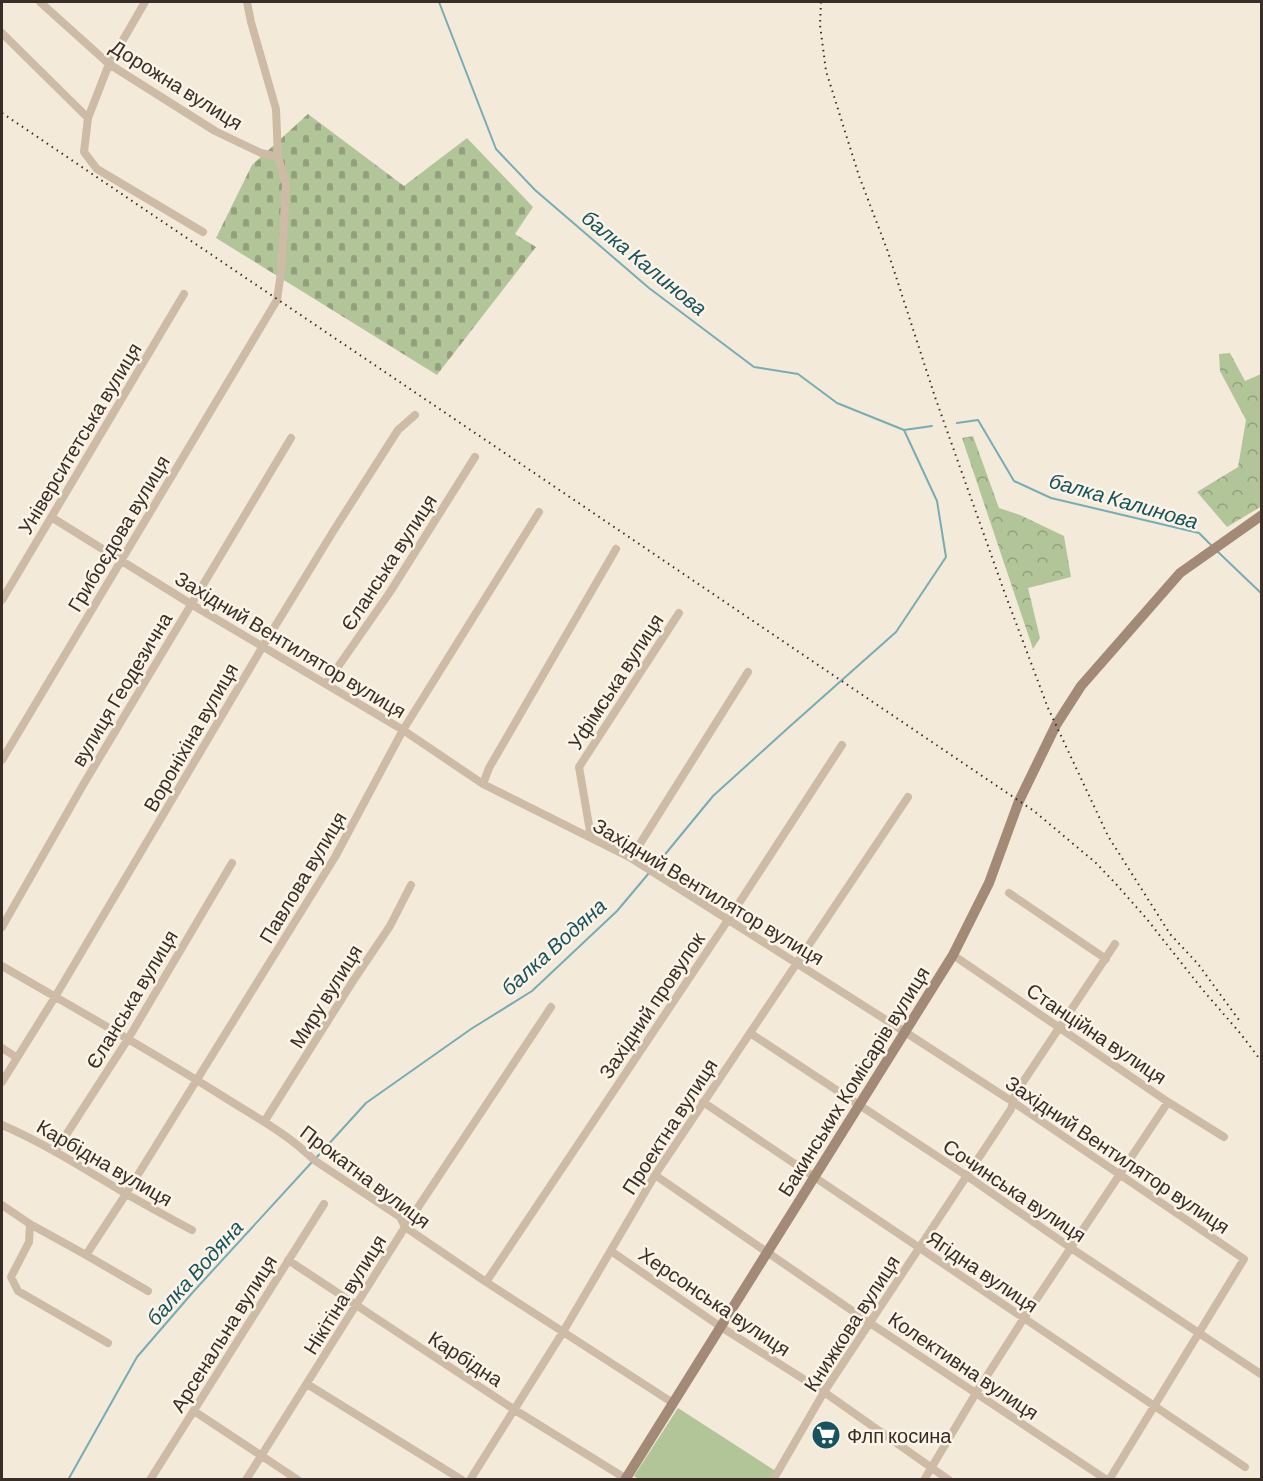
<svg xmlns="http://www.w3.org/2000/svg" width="1263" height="1481" viewBox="0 0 1263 1481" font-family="Barlow,sans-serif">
  <defs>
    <pattern id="forest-crowns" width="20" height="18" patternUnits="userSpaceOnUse" patternTransform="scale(1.5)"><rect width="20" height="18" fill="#b2c599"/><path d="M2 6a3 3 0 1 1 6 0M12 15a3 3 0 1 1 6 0" fill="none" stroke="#92a07d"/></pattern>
    <pattern id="cemetery-stones" width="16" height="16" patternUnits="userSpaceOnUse" patternTransform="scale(1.5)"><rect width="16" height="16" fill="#b2c599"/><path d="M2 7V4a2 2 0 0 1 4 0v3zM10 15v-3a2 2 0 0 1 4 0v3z" fill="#92a07d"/></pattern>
  </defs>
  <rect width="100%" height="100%" fill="#f4eada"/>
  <path fill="url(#forest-crowns)" d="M1230,353L1245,381L1261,374L1262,506L1227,527L1197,492L1238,467L1246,420L1220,371L1219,354Z
    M973,436L999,508L1020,515L1064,536L1071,577L1028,588L1040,638L1033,649L962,438Z"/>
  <path fill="url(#cemetery-stones)" d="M308,114L404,186L467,138L533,207L515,234L536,247L437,375L216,238L252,165Z"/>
  <path fill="#b2c599" d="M678,1408L777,1472L772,1480H640L634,1476Z"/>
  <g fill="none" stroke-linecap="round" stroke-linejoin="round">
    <path stroke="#76adb5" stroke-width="2" d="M439,2L496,149L535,190L649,288L754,367L798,374L837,403L904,430L932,426
      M957,423L978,420L1014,481L1051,498L1199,533L1212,546
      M1216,550L1262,594
      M653,869L713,796L788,728L896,632L946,557L937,501L904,430
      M316,1158L366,1103L471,1029L532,991L617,911L649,873
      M68,1480L137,1357L193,1292L312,1162"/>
    <path stroke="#cebba5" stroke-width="8" d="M40,2L109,64L215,131L261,153L278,157
      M145,2L109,64L88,118L84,152L97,169L203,232
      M2,33L88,118
      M51,517L191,604L403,730L483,784L631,858L905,1032L1013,1102L1244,1259L1109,1480
      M2,600L184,294
      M326,684L390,592L475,457
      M2,760L277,300L281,272L286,184L278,157L276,109L251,22L247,2
      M483,784L489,768L616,549
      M591,837L579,767L679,613
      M631,858L748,672
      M1009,893L1106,959
      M2,927L83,785L291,438
      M953,955L1168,1102L1224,1137
      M2,966C76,1009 151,1051 224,1097C254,1116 288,1134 314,1160L400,1217L405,1227L486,1282L673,1403
      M750,1033L967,1176L1071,1248L1262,1375
      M2,1048L16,1057
      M2,1082L55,997L263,646L334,530L398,430L415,415
      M703,1102L1245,1467
      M264,1122L353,981L390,926L411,885
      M2,1125C44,1143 83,1168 123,1192C146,1205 169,1218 192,1230
      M55,1152L128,1039L232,863
      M655,1175L870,1323L1107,1480
      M2,1205L30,1224L86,1255L148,1291
      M30,1224L29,1242L11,1277L18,1291L108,1343
      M611,1251L721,1327L824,1392L949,1480
      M86,1255L126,1194L335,857L403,730L539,512
      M288,1260L515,1410L628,1480
      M486,1282L728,920L842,745
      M307,1384L462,1480
      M194,1411L298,1480
      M150,1480L324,1204
      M246,1480L405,1227L551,1007
      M470,1480L563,1332L655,1175L908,797
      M773,1480L824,1392L1011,1109L1015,1094L1115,944
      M924,1480L976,1393L1024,1318L1168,1102"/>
    <path stroke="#a28a76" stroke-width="10" d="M625,1480L953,955L989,883L1019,801L1056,725L1081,686L1180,573L1262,515"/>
    <path stroke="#392e27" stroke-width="2" stroke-dasharray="1.5 4.5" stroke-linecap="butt" d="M821,2L820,25L826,71L859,176L888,252L935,397L1004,591L1048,708L1108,836L1170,934L1198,964L1239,1020
      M2,113L1034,811L1096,863L1116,884L1146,918L1202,989L1240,1033L1262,1062"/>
  </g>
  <defs>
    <g id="supermarket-disc" transform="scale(1.5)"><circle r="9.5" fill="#18545f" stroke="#fbf4e7"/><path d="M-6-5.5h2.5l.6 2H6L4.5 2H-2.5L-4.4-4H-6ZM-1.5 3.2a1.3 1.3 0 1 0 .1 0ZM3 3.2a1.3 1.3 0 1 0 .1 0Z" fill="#fff"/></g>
  </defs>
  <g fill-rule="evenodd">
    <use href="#supermarket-disc" x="826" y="1435"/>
  </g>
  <g text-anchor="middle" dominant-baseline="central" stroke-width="5" stroke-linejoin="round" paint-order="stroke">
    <g font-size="20" fill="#392e27" stroke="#fbf4e7">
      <text transform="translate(177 84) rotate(32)">Дорожна вулиця</text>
      <text transform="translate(79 438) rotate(-59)">Університетська вулиця</text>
      <text transform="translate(118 533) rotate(-59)">Грибоєдова вулиця</text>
      <text transform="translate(388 562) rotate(-57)">Єланська вулиця</text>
      <text transform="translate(291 644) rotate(31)">Західний Вентилятор вулиця</text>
      <text transform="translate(615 681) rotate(-57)">Уфімська вулиця</text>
      <text transform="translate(121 689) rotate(-59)">вулиця Геодезична</text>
      <text transform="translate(190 737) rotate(-60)">Вороніхіна вулиця</text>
      <text transform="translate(302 877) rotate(-59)">Павлова вулиця</text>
      <text transform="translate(709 891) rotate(31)">Західний Вентилятор вулиця</text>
      <text transform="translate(325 996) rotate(-58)">Миру вулиця</text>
      <text transform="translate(131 999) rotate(-59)">Єланська вулиця</text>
      <text transform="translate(651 1005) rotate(-56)">Західний провулок</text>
      <text transform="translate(1097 1033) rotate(34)">Станційна вулиця</text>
      <text transform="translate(853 1081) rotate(-58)">Бакинських Комісарів вулиця</text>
      <text transform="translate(669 1126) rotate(-57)">Проектна вулиця</text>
      <text transform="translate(1118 1154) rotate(34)">Західний Вентилятор вулиця</text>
      <text transform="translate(105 1162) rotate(30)">Карбідна вулиця</text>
      <text transform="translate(366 1176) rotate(37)">Прокатна вулиця</text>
      <text transform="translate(1015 1190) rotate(34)">Сочинська вулиця</text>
      <text transform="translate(983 1271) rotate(34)">Ягідна вулиця</text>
      <text transform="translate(344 1294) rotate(-58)">Нікітіна вулиця</text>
      <text transform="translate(715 1301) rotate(34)">Херсонська вулиця</text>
      <text transform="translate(851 1323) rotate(-57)">Книжкова вулиця</text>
      <text transform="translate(223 1333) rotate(-58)">Арсенальна вулиця</text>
      <text transform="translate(466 1358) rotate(33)">Карбідна</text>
      <text transform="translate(964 1365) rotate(34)">Колективна вулиця</text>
    </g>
    <g font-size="20" fill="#392e27" stroke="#fbf4e7" text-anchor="start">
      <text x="847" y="1435">Флп косина</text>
    </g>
    <g font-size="21" font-style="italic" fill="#18545f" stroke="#fbf4e7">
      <text transform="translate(645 262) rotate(39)">балка Калинова</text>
      <text transform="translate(1124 500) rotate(16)">балка Калинова</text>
      <text transform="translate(553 946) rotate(-42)">балка Водяна</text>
      <text transform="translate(194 1272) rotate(-48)">балка Водяна</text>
    </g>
  </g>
  <rect width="1263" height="1481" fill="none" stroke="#392e27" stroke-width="6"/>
</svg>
